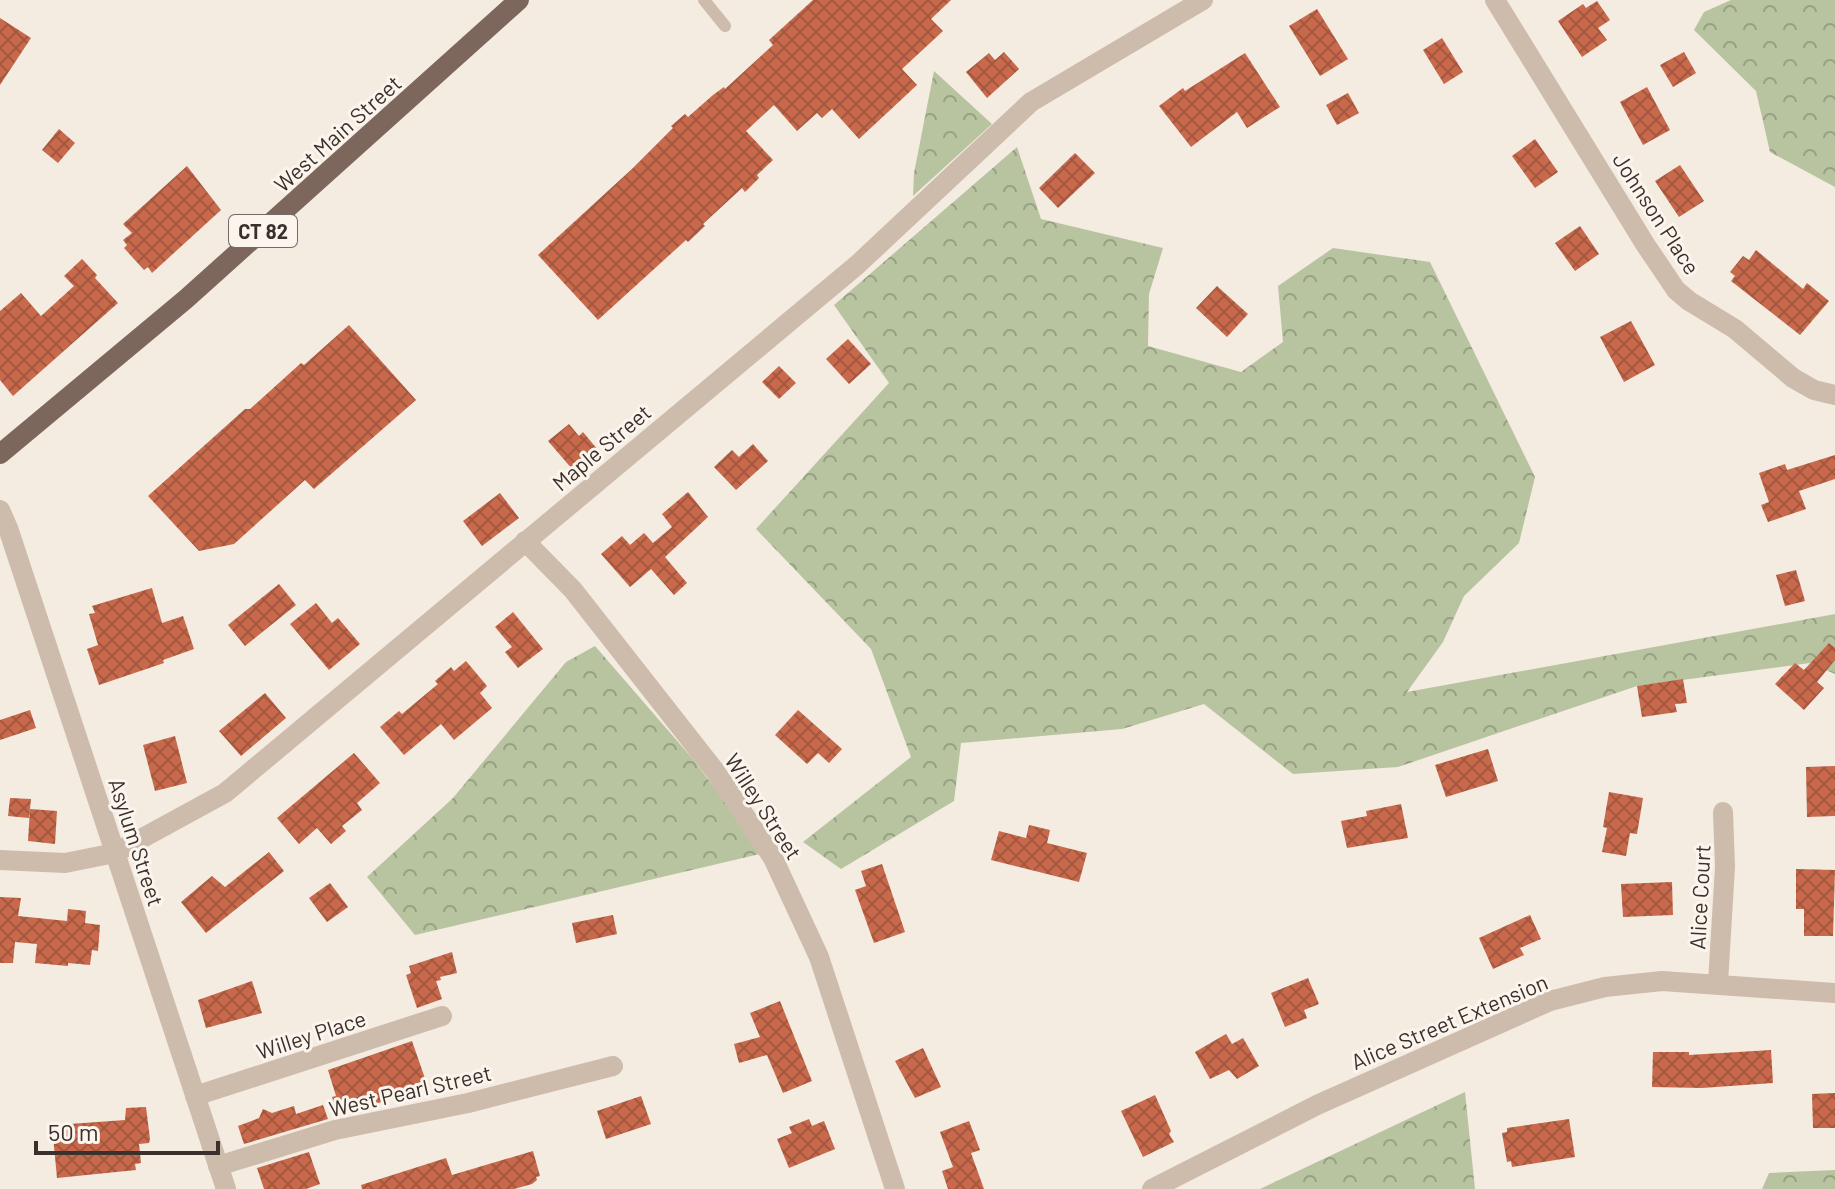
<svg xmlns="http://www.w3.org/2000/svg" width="1835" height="1189" viewBox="0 0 1835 1189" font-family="Barlow,sans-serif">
  <defs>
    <pattern id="forest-crowns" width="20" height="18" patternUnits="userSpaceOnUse" patternTransform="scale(2)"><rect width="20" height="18" fill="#b8c4a0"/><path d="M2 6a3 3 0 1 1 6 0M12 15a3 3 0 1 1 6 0" fill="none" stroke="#97a083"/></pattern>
    <pattern id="building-cross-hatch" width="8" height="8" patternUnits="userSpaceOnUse" patternTransform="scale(2)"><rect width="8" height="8" fill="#c8694b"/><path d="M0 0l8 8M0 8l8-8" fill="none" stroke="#a4573f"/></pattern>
  </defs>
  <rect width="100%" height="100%" fill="#f4ebe1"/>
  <path fill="url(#forest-crowns)" d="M1731,0H1835V187L1770,152L1756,91L1694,30L1704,12Z
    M934,71L992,124L913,196L914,173Z
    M1017,147L1041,219L1163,248L1149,294L1148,346L1241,372L1283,342L1278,286L1333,248L1430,262L1535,477L1519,543L1464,596L1443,642L1407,692L1835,614V674L1810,663L1637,686L1398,767L1293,774L1204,704L1122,729L961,743L954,801L841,869L803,842L911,757L871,649L756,529L889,383L834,305Z
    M595,646L692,758L764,853L415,935L367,877L453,798L566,662Z
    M1465,1092L1475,1189H1260Z
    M1835,1170V1189H1762L1769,1173Z"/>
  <path fill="url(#building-cross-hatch)" d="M813,0H951L931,19L943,31L902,69L917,85L859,139L832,109L822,118L817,113L797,131L774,105L746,131L773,160L757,175L759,178L745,192L742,188L703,224L705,226L688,242L686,240L598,320L538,255L633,168L673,128L671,126L685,114L688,117L713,95L724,87L725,89L773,45L769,40Z
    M1597,1L1610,20L1598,28L1607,40L1582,57L1558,21L1583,4L1586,8Z
    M1317,9L1348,59L1320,76L1289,26Z
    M0,18L31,38L0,85Z
    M1442,38L1463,72L1444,84L1423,50Z
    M1004,52L1019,69L987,98L966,72L989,53L995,60Z
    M1684,52L1696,73L1673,87L1660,65Z
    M1245,53L1280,107L1247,128L1237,112L1191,147L1159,106L1183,88L1185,91Z
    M1647,87L1670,130L1643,145L1620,102Z
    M1348,93L1359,113L1337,125L1326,105Z
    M59,129L75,143L58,163L42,150Z
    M1535,139L1558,172L1535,188L1512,156Z
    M1075,153L1095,173L1058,208L1039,188Z
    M1680,165L1704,201L1679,217L1655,181Z
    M187,166L221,210L152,273L148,267L144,270L124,248L127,245L123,240L132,233L123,224Z
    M1580,226L1599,254L1575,271L1555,243Z
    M1756,250L1803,289L1807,283L1829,301L1800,335L1731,281L1735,276L1730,272L1743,256L1749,260Z
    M82,259L97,275L95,278L118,303L13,396L0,380V311L21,293L41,316L74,286L64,276Z
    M1217,286L1248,314L1227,337L1196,308Z
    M1631,321L1655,365L1624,382L1600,337Z
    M349,325L416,400L314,489L305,480L234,544L199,551L148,496L245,409H250L301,363L304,365Z
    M848,339L871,364L849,384L826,359Z
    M779,366L796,383L779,399L762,382Z
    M569,424L579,436L583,432L598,450L573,470L548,441Z
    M753,444L768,461L736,490L714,467L732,450L739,457Z
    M1835,455V479L1799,491L1806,509L1768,522L1761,505L1769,502L1759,473L1785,464L1787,470Z
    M688,492L708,517L665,557L687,583L674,595L651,569L630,587L601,554L622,536L639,555L630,545L644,533L653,543L672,527L662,514Z
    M500,493L519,518L482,546L463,521Z
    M1796,570L1805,601L1785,606L1776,575Z
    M279,584L296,605L245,646L228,625Z
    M152,588L162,623L183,616L194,649L163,660L164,663L99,685L87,649L98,645L89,614L95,613L92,606Z
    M316,603L332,623L338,618L360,644L329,670L290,624Z
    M513,612L543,649L518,668L505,652L512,647L495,627Z
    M1829,643L1835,648V660L1817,682L1824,688L1804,710L1775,684L1795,663L1804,670Z
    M466,661L487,686L480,693L492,708L454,740L441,724L404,755L380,727L399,711L402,714L438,684L435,681L451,667L454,671Z
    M1683,679L1687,703L1675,704L1677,712L1642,717L1637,686Z
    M265,693L286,718L241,756L219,731Z
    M30,710L36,728L0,740V720Z
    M798,710L842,749L829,763L818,753L807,764L775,735Z
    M175,736L187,783L155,791L143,745Z
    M1488,749L1498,781L1446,797L1435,765Z
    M354,753L380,783L357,803L362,810L342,826L346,831L331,844L317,828L299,844L277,818Z
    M1835,766V816L1807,817L1806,767Z
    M1609,792L1643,798L1637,834L1630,833L1626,856L1602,852L1607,828L1603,827Z
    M10,798L31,799L29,818L8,816Z
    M1401,804L1408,838L1347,848L1341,821L1367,816L1366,811Z
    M30,809L57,811L55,844L28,841Z
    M1029,825L1050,830L1047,843L1087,853L1079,882L991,860L999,831L1026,838Z
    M269,852L284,871L206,933L181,902L212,876L225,887Z
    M882,864L905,932L874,943L855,890L866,886L861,871Z
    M1796,869L1835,870L1833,936H1804V909H1796Z
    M1672,882L1673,915L1623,917L1621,884Z
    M330,883L348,907L327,922L309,898Z
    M0,897L21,898L18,916L67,921L68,909L86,911L85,923L100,925L98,951L92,950L90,965L68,963V966L35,963L37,944L15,942L13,963H0Z
    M613,915L617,934L576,943L572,923Z
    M1530,915L1541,939L1520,948L1524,955L1493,969L1479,938Z
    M452,952L457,973L440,977L441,980L436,981L442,999L417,1008L406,975L411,973L409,966Z
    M1308,978L1319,1004L1304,1010L1307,1018L1285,1027L1271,993Z
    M252,981L262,1013L206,1028L198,1000Z
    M780,1001L812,1081L783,1093L767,1055L739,1063L734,1044L760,1037L750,1013Z
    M1226,1034L1232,1044L1243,1038L1259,1066L1237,1079L1229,1070L1210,1079L1195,1052Z
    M412,1041L428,1087L338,1116L332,1097L336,1096L328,1070Z
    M923,1048L941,1087L915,1098L895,1061Z
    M1771,1050L1773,1083L1702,1088L1652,1087L1653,1052H1689V1055Z
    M1835,1093V1128H1813L1812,1094Z
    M1155,1095L1171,1131L1169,1134L1174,1142L1143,1157L1121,1111Z
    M641,1096L651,1124L606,1139L597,1111Z
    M323,1105L328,1119L244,1144L238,1126L259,1118L263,1109L272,1113L294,1106L296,1114Z
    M146,1107L150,1139L149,1143L139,1144L141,1163L135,1164L136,1170L57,1178L53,1136H57L56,1125L125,1120L126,1108Z
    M809,1119L812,1126L824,1121L835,1149L789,1168L777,1139L792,1133L789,1127Z
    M1569,1119L1575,1157L1512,1167L1511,1161L1507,1162L1502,1133L1507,1132V1128Z
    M969,1121L980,1150L971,1153L984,1189H948L942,1171L953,1167L940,1132Z
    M533,1151L540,1176L536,1177L537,1180L532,1184L514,1189H362L361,1185L446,1158L452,1175Z
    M309,1152L320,1184L306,1189H264L257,1168Z"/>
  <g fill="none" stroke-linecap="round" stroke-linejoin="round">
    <path stroke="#cdbbac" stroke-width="12" d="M704,0L725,26"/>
    <path stroke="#cdbbac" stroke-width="20" d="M1495,0L1645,244L1676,290L1689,301L1735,329L1793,378L1814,390L1835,395
      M525,541L573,590L715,771L773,858L819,957L895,1189
      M0,860L65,863L115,853L225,793L857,265L1031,102L1203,0
      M1718,983L1725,867L1723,812
      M195,1096L442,1016
      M218,1166L335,1130L468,1103L613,1066
      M1152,1189L1317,1105L1550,1001L1605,987L1662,981L1835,993"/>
    <path stroke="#cdbbac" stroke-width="20" d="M0,510L8,528L226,1189"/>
    <path stroke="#7d675c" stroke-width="20" d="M0,454L186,299L519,0"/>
  </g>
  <g text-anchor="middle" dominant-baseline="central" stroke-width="6" stroke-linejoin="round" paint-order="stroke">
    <rect fill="#fbf5ee" stroke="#756b66" stroke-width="2" x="229" y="215" width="68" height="32" rx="6"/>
    <g font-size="20" font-weight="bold" fill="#3b302b">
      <text x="263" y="231">CT 82</text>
    </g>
    <g font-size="22" fill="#3b302b" stroke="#fbf5ee">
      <text transform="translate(337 133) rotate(-42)">West Main Street</text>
      <text transform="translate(1657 213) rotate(57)">Johnson Place</text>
      <text transform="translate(601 447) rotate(-40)">Maple Street</text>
      <text transform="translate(764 806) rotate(57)">Willey Street</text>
      <text transform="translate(137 842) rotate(72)">Asylum Street</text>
      <text transform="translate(1699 897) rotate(-87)">Alice Court</text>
      <text transform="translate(1449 1021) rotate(-23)">Alice Street Extension</text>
      <text transform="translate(311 1034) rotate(-18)">Willey Place</text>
      <text transform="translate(410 1090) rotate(-13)">West Pearl Street</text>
    </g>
  </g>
  <path d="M36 1141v12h182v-12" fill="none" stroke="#3b302b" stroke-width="4"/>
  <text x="48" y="1141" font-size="24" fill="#3b302b" stroke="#fbf5ee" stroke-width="6" paint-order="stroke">50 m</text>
</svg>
